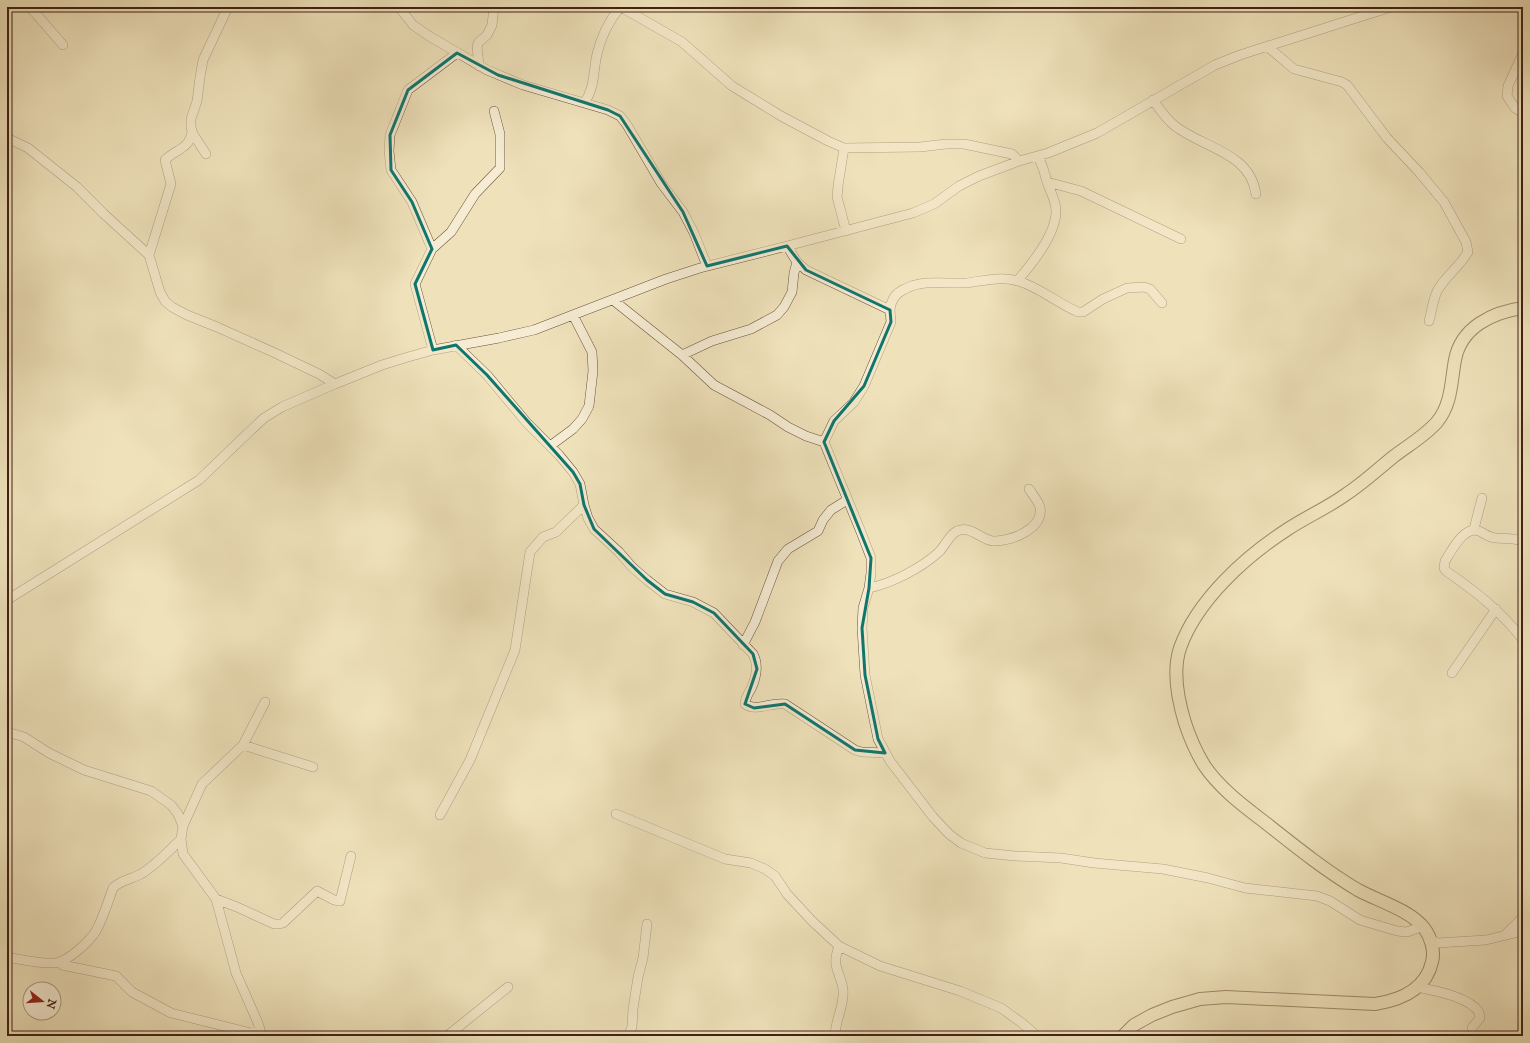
<svg xmlns="http://www.w3.org/2000/svg" width="1530" height="1043" viewBox="0 0 1530 1043" font-family="'IM FELL English',serif">
  <rect width="100%" height="100%" fill="#efe2bb"/>
  <filter id="stains"><feTurbulence type="fractalNoise" baseFrequency=".005" numOctaves="4"/><feColorMatrix values="0 0 0 0 .2 0 0 0 0 .09 0 0 0 0 .02 0 0 0 .5 -.17"/></filter>
  <radialGradient id="worn" r=".72"><stop offset=".6" stop-color="#630" stop-opacity="0"/><stop offset="1" stop-color="#630" stop-opacity=".3"/></radialGradient>
  <g fill="none" stroke-linecap="round" stroke-linejoin="round">
    <g stroke="#6c513e" stroke-width="10">
      <path id="minor" d="M30,7L63,45
        M399,7L413,25L429,36L487,70L523,85L608,110L620,116L627,125L661,183L683,212L694,233L707,266
        M621,7L682,42L732,86L781,116L828,141L844,148L920,147L946,144H964L1012,154L1019,161
        M1268,47L1294,69L1342,82L1347,85L1387,138L1419,172L1444,202L1466,242L1468,252C1460,266 1448,274 1439,288C1433,296 1432,311 1429,321
        M1523,53L1508,86L1507,96L1515,108L1523,113
        M479,66L477,46L479,42L487,35L492,25L494,7
        M1153,100C1160,110 1166,119 1175,126C1203,148 1250,152 1256,194
        M585,102C595,87 593,71 597,54C601,37 609,21 620,7
        M7,138L28,148L77,187L104,214L149,255L160,292L165,301L172,307L187,315L217,327L275,353L319,374L335,384
        M844,148L838,186L837,197L846,231
        M206,154L193,134L191,127V119L197,101L200,77L203,60L228,7
        M1047,182L1081,191L1181,239
        M787,246L913,213L934,204L959,186L979,176L1019,161L1048,153L1097,133L1215,65L1240,55L1391,7
        M432,249L412,202L391,170L389,151L390,135L408,90L457,53
        M149,255L171,184L165,160C176,149 190,149 192,131
        M1017,281C1032,264 1056,235 1056,211C1056,201 1050,191 1047,182C1044,172 1043,164 1037,156
        M613,300L682,355L714,385L770,415L788,427L806,436L824,442
        M890,310C891,300 895,293 905,289C923,279 946,284 966,283C983,281 1000,276 1018,281C1039,287 1057,303 1078,312H1083L1103,299L1127,288L1144,287L1150,289L1162,303
        M456,345L487,375L527,423L559,455L573,472L580,484L584,505L588,518L594,529L619,552L632,567L647,580L665,594L693,602L714,613L753,654C759,665 756,678 751,689C748,694 745,698 745,704C755,712 772,702 785,704L855,750L862,752L885,753
        M433,350L415,284L432,249L451,232L475,194L500,168V134L494,111
        M682,355L712,341L751,329L777,315L784,307L792,292L794,273L797,262
        M550,446L573,429L582,419L589,406L593,371L592,352L573,315
        M1475,530L1474,529L1482,498
        M1523,541C1513,538 1506,539 1496,538C1489,538 1484,533 1479,531C1464,525 1451,552 1445,561L1444,568L1446,571C1475,591 1502,612 1523,640
        M869,588C893,583 921,568 939,552C945,546 949,535 957,531C971,525 981,540 993,541C1010,542 1044,529 1040,507C1038,501 1033,495 1029,489
        M7,600L199,480L248,433L264,418L282,407L335,384L382,365L408,357L433,350L499,338L534,330L666,279L700,268L787,246L797,262L806,270L890,310L891,322L864,386L854,402L834,421L824,442L861,532L871,558V573L869,588L863,608L862,628L865,675L878,739L890,761L933,817L949,834L961,843L985,853L1015,856L1061,858L1094,863L1163,869L1208,878L1245,888L1317,896L1330,901L1360,920L1397,931L1407,932L1423,926
        M743,645L755,622L778,561L788,549L818,531L823,520L831,510L847,500
        M1452,673L1496,609
        M7,732L24,737L49,753L84,770L151,791L171,805L178,814L183,826L181,839L183,854L216,899L236,973L258,1023L262,1036
        M243,745L313,767
        M616,814L725,859L751,863L765,869L775,876L787,894L812,921L839,946C831,968 840,970 843,989C845,1005 835,1020 835,1036
        M440,815L470,760L515,650L530,552L543,537L556,532L584,505
        M183,826L202,784L243,745L265,702
        M216,899L237,907L274,924H279L283,923L317,891L334,900L340,901L351,856
        M1505,935L1523,917
        M1430,939L1437,943L1486,940L1523,931
        M839,946L880,966L960,991L1001,1008L1022,1023L1037,1036
        M7,957C23,960 40,964 56,963C68,961 89,942 96,931C103,918 108,902 113,888C120,880 132,879 141,874C156,865 169,851 181,839
        M61,962L62,965L116,976L132,992L171,1013L251,1033L260,1031
        M1417,987C1435,991 1468,996 1479,1012L1480,1018L1472,1028
        M447,1036L508,987
        M628,1036L632,1027L633,1009L638,977L643,958L647,924"/>
    </g>
    <g stroke="#402114" stroke-width="14">
      <path id="major" d="M1123,1036L1134,1025L1152,1015L1172,1007L1200,999L1226,997L1375,1004C1401,1000 1426,989 1432,962C1435,951 1431,937 1424,928C1410,910 1378,901 1358,890C1326,871 1296,847 1267,824C1245,807 1220,789 1204,765C1196,752 1190,738 1185,723C1178,700 1172,672 1180,648C1197,600 1246,556 1288,529C1306,517 1327,508 1345,495C1362,484 1377,470 1393,457C1407,446 1425,436 1437,422C1452,404 1451,381 1455,360C1461,327 1493,312 1523,308"/>
    </g>
    <use href="#minor" stroke="#f5ecd3" stroke-width="9"/>
    <use href="#major" stroke="#efe2bb" stroke-width="12"/>
  </g>
  <path d="M0 0H1530V1043H0ZM457,53L498,75L608,110L620,116L683,212L707,266L787,246L806,270L890,310L891,322L864,386L834,421L824,442L871,558L869,588L862,628L865,675L878,739L885,753L855,750L785,704L754,708L745,704L757,669L753,654L714,613L693,602L665,594L647,580L594,529L584,505L580,484L573,472L487,375L456,345L433,350L415,284L432,249L412,202L391,170L390,135L408,90Z" fill="#efe2bb" fill-opacity=".55" fill-rule="evenodd"/>
  <path fill="none" stroke="#0f766e" stroke-width="3" stroke-linejoin="round" d="M457,53L498,75L608,110L620,116L683,212L707,266L787,246L806,270L890,310L891,322L864,386L834,421L824,442L871,558L869,588L862,628L865,675L878,739L885,753L855,750L785,704L754,708L745,704L757,669L753,654L714,613L693,602L665,594L647,580L594,529L584,505L580,484L573,472L487,375L456,345L433,350L415,284L432,249L412,202L391,170L390,135L408,90Z"/>
  <rect width="1530" height="1043" fill="none" stroke="#efe2bb" stroke-width="24"/>
  <rect x="8" y="8" width="1514" height="1027" fill="none" stroke="#402114" stroke-width="2"/>
  <rect x="12" y="12" width="1506" height="1019" fill="none" stroke="#402114"/>
  <g transform="translate(42 1001) rotate(107)"><circle r="19" fill="#f5ecd3" stroke="#ad9b87"/>
  <path d="M0-3L7 15L0 10L-7 15Z" fill="#8f2418"/>
  <text y="-6" font-size="11" font-weight="bold" text-anchor="middle" fill="#402114">N</text>
  </g>
  <rect width="100%" height="100%" filter="url(#stains)"/>
  <rect width="100%" height="100%" fill="url(#worn)"/>
</svg>
